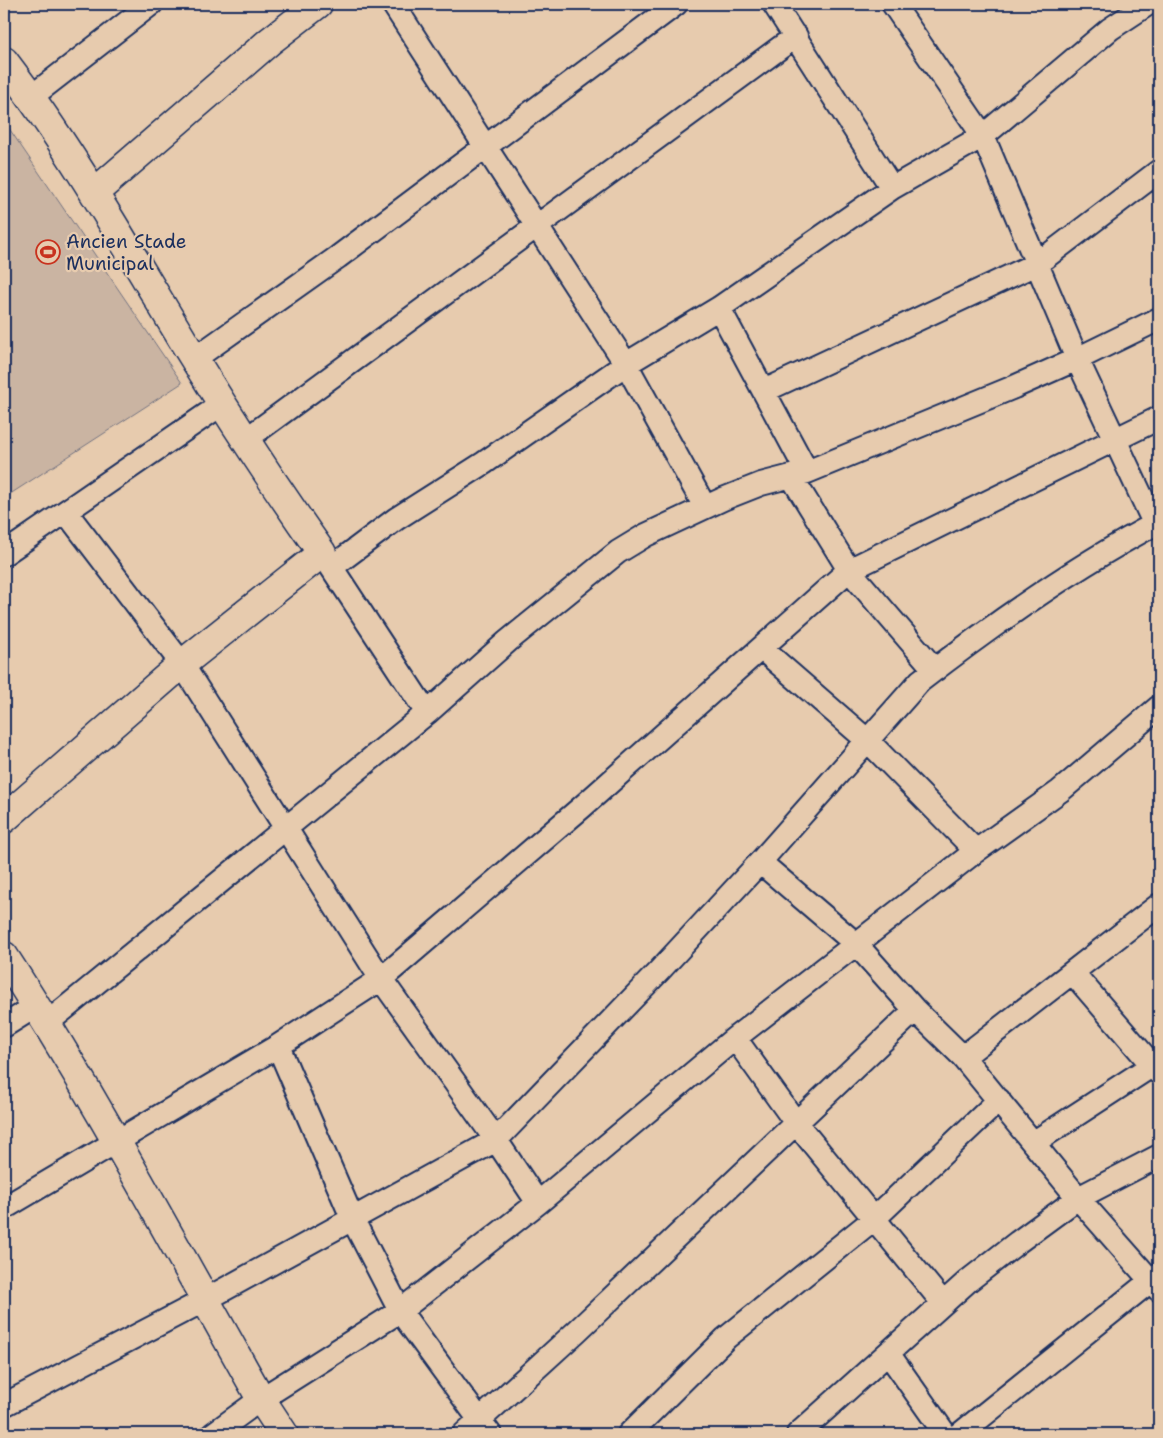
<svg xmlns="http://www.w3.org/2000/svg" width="1163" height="1438" viewBox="0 0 1163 1438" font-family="'Shantell Sans',sans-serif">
  <rect width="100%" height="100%" fill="#e7cbae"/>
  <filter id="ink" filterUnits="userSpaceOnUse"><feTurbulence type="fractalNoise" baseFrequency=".02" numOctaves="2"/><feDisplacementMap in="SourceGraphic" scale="10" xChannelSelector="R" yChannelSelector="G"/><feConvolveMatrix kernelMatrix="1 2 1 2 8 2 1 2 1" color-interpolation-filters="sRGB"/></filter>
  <g filter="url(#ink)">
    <path fill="#cab4a2" stroke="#727280" d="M4,121L182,383L4,498Z"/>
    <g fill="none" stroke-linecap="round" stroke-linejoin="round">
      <g stroke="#1b2f5e" stroke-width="26">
        <path id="minor" d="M393,4L626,364L705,507
          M774,4L892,188
          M893,4L983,136L1077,359L1155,525
          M31,97L151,4
          M719,308L807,472
          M194,359L338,257L676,4
          M764,391L1038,263L1159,171
          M245,440L796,36
          M791,476L849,570L935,670
          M66,512L182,664L381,979L496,1140L538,1203
          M4,554L222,404
          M324,556L427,713
          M332,567L396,519L484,463L626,364L719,308L892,188L983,136L1110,29L1148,4
          M762,649L868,741L976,851
          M760,862L856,944L915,1010L963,1057L1078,1198L1159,1290
          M1073,973L1159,1073
          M47,1023L427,713L508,641L618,552L646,535L723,499L761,484L807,472L1014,387L1077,359L1159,319
          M4,1026L36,1006
          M735,1038L796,1123L943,1303
          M278,1046L353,1220L400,1311L490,1434
          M963,1057L1159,905
          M1033,1143L1159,1061
          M4,1208L278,1046L381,979L582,807L849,570L1159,418
          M888,1353L945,1434
          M4,1405L205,1300L496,1140L659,971L760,862L920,681C995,623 1075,566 1159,522
          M213,1434L261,1399L400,1311L538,1203L735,1038L976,851L1060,791L1159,707
          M464,1434L577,1331L915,1010
          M629,1434L726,1338L875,1218L999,1100
          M798,1434L968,1281L1018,1242L1078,1198L1159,1156
          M960,1434L1159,1274"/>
      </g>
      <g stroke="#1b2f5e" stroke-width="31">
        <path id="tertiary" d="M4,61C75,154 132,257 193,357C234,424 277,489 322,553L182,664L4,819
          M94,193L270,41L318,4
          M4,956C97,1099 177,1251 261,1399L284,1434"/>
      </g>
      <use href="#minor" stroke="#e7cbae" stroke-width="22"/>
      <use href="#tertiary" stroke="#e7cbae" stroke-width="28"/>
    </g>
  </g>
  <defs>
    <g id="stadium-ring" transform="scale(1.25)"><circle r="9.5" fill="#e7cbae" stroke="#c8321e" stroke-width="1.5"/><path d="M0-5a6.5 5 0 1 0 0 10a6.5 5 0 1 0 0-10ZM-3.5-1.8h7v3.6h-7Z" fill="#c8321e"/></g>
  </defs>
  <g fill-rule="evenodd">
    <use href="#stadium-ring" x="48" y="252"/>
  </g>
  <g text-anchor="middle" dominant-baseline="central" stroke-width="4.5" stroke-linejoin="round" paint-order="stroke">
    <g font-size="19" fill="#1b2f5e" stroke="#e7cbae" text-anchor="start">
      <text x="66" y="241">Ancien Stade<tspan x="66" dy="22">Municipal</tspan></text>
    </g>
  </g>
  <rect width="1163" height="1438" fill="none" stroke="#e7cbae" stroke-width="20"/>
  <rect x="10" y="10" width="1143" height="1418" fill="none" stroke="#1b2f5e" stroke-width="2" filter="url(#ink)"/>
</svg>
